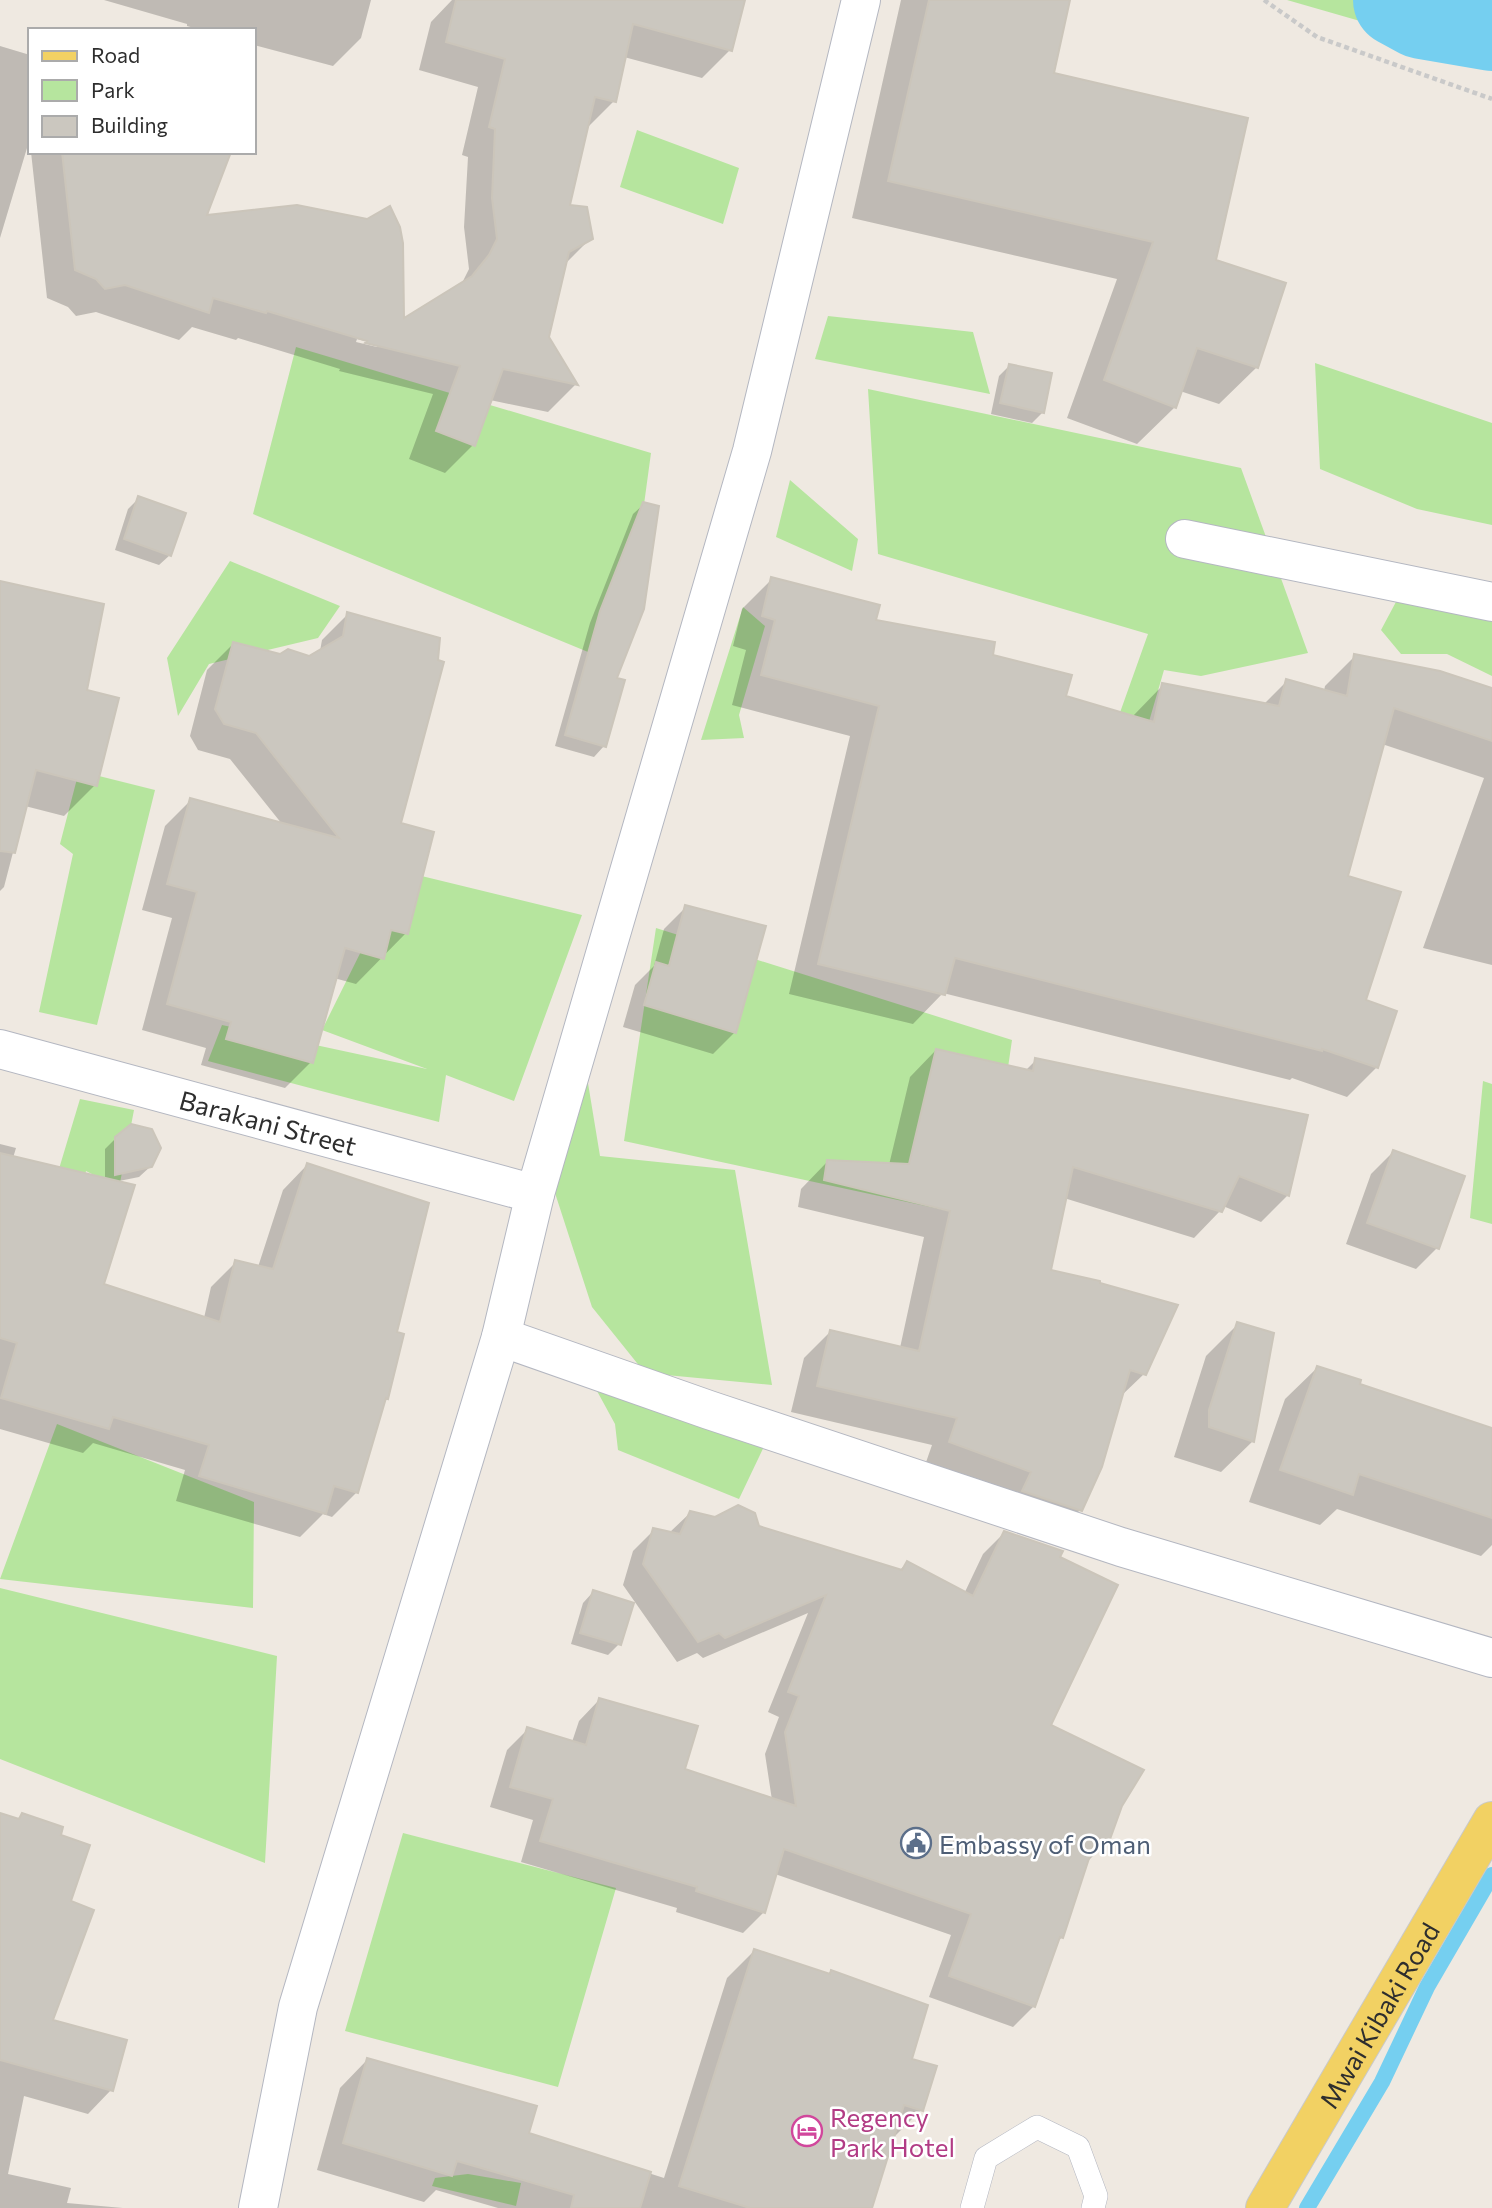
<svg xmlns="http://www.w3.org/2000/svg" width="1492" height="2208" viewBox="0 0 1492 2208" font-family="Commissioner,sans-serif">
  <rect width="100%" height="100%" fill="#efe9e1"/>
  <path fill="#b6e59e" d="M1287,0H1492V59Z
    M637,130L739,168L723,224L620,187Z
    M828,316L973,332L990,394L815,359Z
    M296,347L651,453L622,666L253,514Z
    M1315,363L1492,423V525L1417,509L1320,469Z
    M868,389L1241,468L1308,653L1201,676L1164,670L1134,773L1102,763L1148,634L878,554Z
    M790,480L858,539L852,571L776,537Z
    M230,561L340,606L318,638L209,664L178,716L167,658Z
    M1492,582V676L1447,654H1401L1381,630L1397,600Z
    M743,607L765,626L739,715L744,738L701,740Z
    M79,771L155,790L97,1025L39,1012L73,854L60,844Z
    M401,871L582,915L514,1101L446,1075L439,1122L208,1061L222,1025L427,1069L322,1030Z
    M656,928L1012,1040L986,1219L624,1141Z
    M586,1071L600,1156L735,1170L772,1385L645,1373L592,1307L555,1193Z
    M1483,1081L1492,1084V1224L1470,1218Z
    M80,1099L134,1110L119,1188L86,1171L84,1180L28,1272Z
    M597,1391L768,1438L739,1499L618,1450L615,1424Z
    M57,1424L254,1502L253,1608L0,1579Z
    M0,1588L277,1656L265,1863L0,1759Z
    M403,1833L616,1888L558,2087L345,2031Z
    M468,2174L521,2183L516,2206L432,2186L435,2178Z"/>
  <path fill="#0003" fill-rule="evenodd" d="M104,0H371L361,38L333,66L254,45V30H201L187,26V24Z
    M452,0H743L730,50L702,78L624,57L614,101L586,129L568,206L591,238L564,265L548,337L576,384L548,412L490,400L473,445L445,473L409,459L433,394L339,371L340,369L238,338L236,340L192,327L179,340L96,312L76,316L68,307L47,298L31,152H229L204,217L402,321L461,285L469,269L464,227L468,157L462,155L478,87L419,70L431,22ZM357,339L377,344V347L356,342Z
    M901,0H1068L1052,75L1257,367L1219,404L1180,391L1175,407L1137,444L1067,418L1117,279L852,218Z
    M0,46L30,55V138L0,238Z
    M1009,366L1043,412L1032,423L991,414L999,376Z
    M139,498L170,555L159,565L115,550L128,509Z
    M644,504L604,746L594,757L555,746L590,623L633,514Z
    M772,579L874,622L991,656L1064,697L1132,717L1163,685L1263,705L1287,681L1324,691L1325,686L1355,656L1492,690V965L1423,948L1484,778L1382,744L1346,877L1364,1001L1377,1067L1347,1097L1292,1078L1290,1080L943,993L913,1024L789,994L850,736L732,705L746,650L733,646L742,609Z
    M0,583L85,691L95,785L64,816L25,806L4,887L0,891Z
    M348,614L399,825L406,933L356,984L334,978L311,1062L285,1088L201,1065L206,1048L142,1030L172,918L142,910L165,826L191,800L282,824L230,759L198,750L190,736L207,670L233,644L280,655L310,657L320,651L322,640Z
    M686,907L735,1032L713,1054L623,1027L635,985L654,966L664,929Z
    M936,1050L1025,1071L1036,1060L1288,1195L1261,1222L1223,1206L1220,1211L1194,1238L1064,1198L1049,1271L1144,1374L1120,1397L1080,1510L1054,1536L924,1468L932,1445L791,1412L804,1358L830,1332L900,1348L924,1237L798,1207L801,1189L827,1162L889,1165L910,1077Z
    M116,1138L151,1166L139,1177L114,1182L102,1285L204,1318L211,1287L236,1262L258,1267L283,1190L307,1165L395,1333L386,1398L384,1401L357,1492L332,1517L323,1514L300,1537L176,1501L185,1470L93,1443L83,1453L0,1429V1144L16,1148L13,1158L105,1180V1149Z
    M1393,1152L1437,1248L1416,1269L1346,1244L1371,1174Z
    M1238,1324L1253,1441L1221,1472L1174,1457L1206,1356Z
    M1317,1368L1358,1385L1492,1430V1545L1481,1556L1337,1509L1320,1525L1249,1502L1285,1399Z
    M690,1513L758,1528L899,1571L907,1563L964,1594L983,1554L1004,1533L1058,1558L1049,1725L1121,1805L1108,1841L1087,1862L1062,1937L1056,1943L1034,2006L1013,2027L929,1997L951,1935L775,1874L764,1912L743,1933L676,1912L677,1908L521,1862L533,1820L490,1807L507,1750L528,1729L572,1742L579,1721L599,1700L683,1770L772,1800L765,1754L779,1717L768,1712L808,1613L703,1658L697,1653L677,1662L623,1585L633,1551L654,1530L669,1533Z
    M593,1592L619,1644L608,1655L571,1644L583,1603Z
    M0,1814L18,1820L22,1815L59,1836L69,1902L50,2021L111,2090L88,2114L24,2096L8,2174L71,2188L67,2203L123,2208H0Z
    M754,1951L828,1976L832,1972L910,2060L921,2110L894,2137L870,2208H498L436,2190L424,2202L317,2170L340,2088L367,2060L527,2134L664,2178L727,1978Z"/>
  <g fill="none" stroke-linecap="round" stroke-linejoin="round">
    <path stroke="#75cff0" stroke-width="16" d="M1307,2208L1382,2082L1427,1987L1492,1875"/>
    <path stroke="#75cff0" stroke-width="94" d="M1400,0L1422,12L1492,24"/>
  </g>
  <path fill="#cbc7bf" stroke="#cbc5ba" stroke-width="2" d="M456,0H745L732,51L633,24L616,102L595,97L570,205L587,207L593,239L569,252L549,337L578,385L503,369L475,446L436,431L460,366L365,343L367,341L267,311L266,313L213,298L209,313L125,285L105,289L96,279L75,270L62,152H231L207,215L297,205L367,219L390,206L400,227L403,243L404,318L472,276L489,255L497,239L492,198L495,129L489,127L505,59L446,42Z
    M929,0H1070L1054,73L1248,118L1216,260L1286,283L1258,368L1197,348L1176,408L1104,380L1153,242L888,181Z
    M1009,364L1052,373L1044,413L1000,403Z
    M138,496L186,513L171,556L124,539Z
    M643,502L659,506L644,609L617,678L625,680L606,747L565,735L600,611Z
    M771,577L880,605L876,620L995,642L993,655L1072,675L1066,696L1154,722L1162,683L1279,706L1286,679L1347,696L1354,654L1440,671L1492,688V741L1394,708L1348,876L1401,892L1366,1000L1397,1011L1378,1068L1322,1049V1051L955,958L945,995L818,964L879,706L761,675L775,620L762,616Z
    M0,581L104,604L87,690L119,698L97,786L36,770L15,853L0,851Z
    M347,612L440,638L438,660L444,662L401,823L434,832L408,934L391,930L384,959L345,948L313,1063L226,1039L231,1022L167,1004L197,892L167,884L190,798L339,838L256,733L224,724L215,709L233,642L280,654L288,649L309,656L343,636Z
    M685,905L766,926L736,1033L644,1005L656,962L669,966Z
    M936,1049L1033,1071L1035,1058L1308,1115L1289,1196L1239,1176L1222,1212L1073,1167L1051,1270L1100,1281V1283L1178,1305L1146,1375L1130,1370L1102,1467L1082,1511L1022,1491L1031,1472L949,1442L957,1418L817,1386L830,1330L919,1351L950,1211L824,1180L827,1160L909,1164Z
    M131,1124L152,1129L161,1148L152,1167L115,1175V1137Z
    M1393,1150L1465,1176L1439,1249L1367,1223Z
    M0,1153L135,1185L104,1284L220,1322L235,1260L273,1269L307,1163L429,1203L397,1332L404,1334L388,1399L386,1398L358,1493L334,1486L326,1514L199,1476L209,1445L113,1417L109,1429L1,1398L17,1343L0,1338Z
    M1237,1322L1274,1333L1254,1442L1209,1427V1410Z
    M1317,1366L1361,1380L1360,1384L1492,1428V1518L1359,1474L1353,1495L1280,1470Z
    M738,1505L755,1513L759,1526L902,1570L907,1561L973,1596L1004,1531L1063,1551L1060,1557L1118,1585L1051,1725L1144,1770L1122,1806L1109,1842L1096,1837L1063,1938L1060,1937L1035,2007L949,1976L971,1914L784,1849L765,1913L696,1891L697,1887L540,1841L553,1799L510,1787L527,1727L586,1745L599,1698L698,1726L685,1769L796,1806L785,1732L799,1696L788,1692L826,1595L725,1638L719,1633L698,1642L643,1564L653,1528L680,1534L690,1511L715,1517Z
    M593,1590L634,1603L621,1645L580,1633Z
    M0,1813L19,1819L22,1813L63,1827L61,1835L90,1845L71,1901L94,1910L53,2020L127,2040L113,2091L0,2060Z
    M754,1949L830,1974L831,1970L928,2005L912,2059L937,2066L923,2111L904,2105L872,2208H750L679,2186Z
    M367,2058L537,2106L529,2133L651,2172L640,2208H571L574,2195L457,2161L452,2176L343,2143Z"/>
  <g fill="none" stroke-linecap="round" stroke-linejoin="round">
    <g stroke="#b4b7c1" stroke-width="24">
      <path id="lane" d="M972,2208L986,2158L1037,2127L1078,2147L1096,2196L1093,2208"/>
    </g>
    <g stroke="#b4b7c1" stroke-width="40">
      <g id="street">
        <path d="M1185,539L1492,602"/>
        <path id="s1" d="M0,1049L535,1194"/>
        <path d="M501,1337L709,1410L1121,1547L1492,1658"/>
        <path d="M258,2208L298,2007L501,1337L535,1194L752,451L861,0"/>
      </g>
    </g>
    <g stroke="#c9c9c9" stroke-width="40">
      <g id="primary">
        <path id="s2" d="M1265,2208L1492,1821"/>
      </g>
    </g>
    <path stroke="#c9c9c9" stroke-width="4.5" stroke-dasharray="5 3.5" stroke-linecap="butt" d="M1264,0L1317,37L1492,99"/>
    <use href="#lane" stroke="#fff" stroke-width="23"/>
    <use href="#street" stroke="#fff" stroke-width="38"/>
    <use href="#primary" stroke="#f2d163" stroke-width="38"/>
  </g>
  <defs>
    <g id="civic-ring" transform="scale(1.575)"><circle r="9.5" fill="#fff" stroke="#5c6f8a" stroke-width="1.5"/><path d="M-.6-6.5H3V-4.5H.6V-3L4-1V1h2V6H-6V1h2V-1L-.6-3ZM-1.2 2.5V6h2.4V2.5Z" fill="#5c6f8a"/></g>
    <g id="hotel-ring" transform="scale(1.575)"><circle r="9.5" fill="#fff" stroke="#d1479c" stroke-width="1.5"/><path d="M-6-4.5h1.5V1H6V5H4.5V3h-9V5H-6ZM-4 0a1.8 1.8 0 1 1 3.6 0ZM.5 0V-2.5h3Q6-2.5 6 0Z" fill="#d1479c"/></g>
  </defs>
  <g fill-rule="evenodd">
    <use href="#civic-ring" x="916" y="1843"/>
    <use href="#hotel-ring" x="807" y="2131"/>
  </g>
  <g text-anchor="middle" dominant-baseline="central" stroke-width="5" stroke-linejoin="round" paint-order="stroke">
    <g font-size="26" fill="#2e2e2e" stroke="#fff">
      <text stroke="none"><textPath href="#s1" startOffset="278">Barakani Street</textPath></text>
      <text stroke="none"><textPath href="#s2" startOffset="224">Mwai Kibaki Road</textPath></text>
    </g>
    <g font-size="26" fill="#4e5e75" stroke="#fff" text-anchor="start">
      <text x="939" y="1843">Embassy of Oman</text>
    </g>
    <g font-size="26" fill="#b23c85" stroke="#fff" text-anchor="start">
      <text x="830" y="2116">Regency<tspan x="830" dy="30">Park Hotel</tspan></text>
    </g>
  </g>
  <rect x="28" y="28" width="228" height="126" fill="#ffffff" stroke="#ababab" stroke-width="2"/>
  <rect x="42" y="51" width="35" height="10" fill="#f2d163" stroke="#ababab" stroke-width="2"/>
  <text x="91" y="63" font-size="21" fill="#2e2e2e">Road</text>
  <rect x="42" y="80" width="35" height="21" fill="#b6e59e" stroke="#ababab" stroke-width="2"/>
  <text x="91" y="98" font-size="21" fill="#2e2e2e">Park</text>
  <rect x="42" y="116" width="35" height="21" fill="#cbc7bf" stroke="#ababab" stroke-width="2"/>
  <text x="91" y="133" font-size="21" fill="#2e2e2e">Building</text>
</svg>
